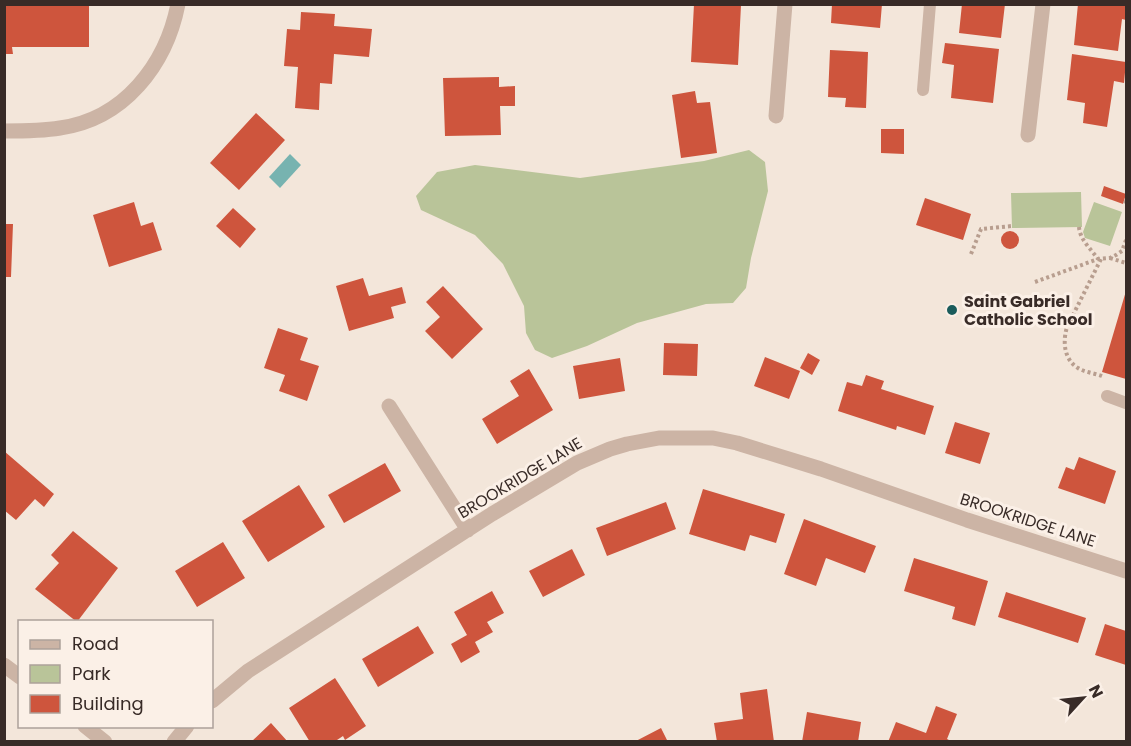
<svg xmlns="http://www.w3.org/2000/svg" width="1131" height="746" viewBox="0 0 1131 746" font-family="Poppins,sans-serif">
  <rect width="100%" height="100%" fill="#f3e6da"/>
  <path fill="#b9c499" d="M749,150L765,162L768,191L751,258L746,288L733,303L706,304L637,323L587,346L552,358L535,350L526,333L524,306L503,264L475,235L421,210L416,196L437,172L475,165L580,178L704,161Z
    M1081,192L1082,227L1012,228L1011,193Z
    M1094,202L1122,212L1110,246L1085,238L1083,232Z"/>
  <path fill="#77b3b0" d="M290,154L301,165L280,188L269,177Z"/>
  <path fill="#ce553d" d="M4,4H89V47H12L13,54H4Z
    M694,4L741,5L738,65L691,62Z
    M832,4H882L880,28L831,23Z
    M962,4H1005L1001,38L959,33Z
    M1078,4H1126V20L1122,19L1118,51L1074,45Z
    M301,12L335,14L334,26L372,29L369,57L334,54L332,84L320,83L319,110L295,108L298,67L284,66L287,29L300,30Z
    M945,43L999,49L993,103L951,98L954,65L942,63Z
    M830,50L868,52L866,108L845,107L846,98L828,97Z
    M1072,54L1126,62L1124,83L1114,81L1107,127L1083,123L1085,103L1067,100Z
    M499,77V87L515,86V106H500L501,135L445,136L443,78Z
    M695,91L697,103L710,102L717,153L681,158L672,95Z
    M256,113L285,140L239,190L210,163Z
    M881,129H904V154L881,153Z
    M1104,186L1126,194L1123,204L1101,196Z
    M925,198L971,214L963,240L916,225Z
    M134,202L141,226L153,222L162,250L109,267L93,215Z
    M233,208L256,229L240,248L216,226Z
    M4,224H13L11,277H4Z
    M1001 240a9 9 0 1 1 18 0a9 9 0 1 1-18 0Z
    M363,278L369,296L402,287L406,303L391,307L394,318L349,331L336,286Z
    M443,286L483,329L452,359L425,331L440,317L426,302Z
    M1126,291V379L1102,372Z
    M278,328L308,338L300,360L319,366L307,401L279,391L285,375L264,368Z
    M664,343L698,344L697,376L663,375Z
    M808,353L820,360L812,375L800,368Z
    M765,357L800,371L789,399L754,386Z
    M620,358L625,391L579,399L573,366Z
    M529,369L553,410L497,444L482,419L519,396L510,381Z
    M866,375L884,381L881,389L934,406L925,435L897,426L896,430L838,411L847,382L862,386Z
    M955,422L990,433L980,464L945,453Z
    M4,451L54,494L44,507L35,499L16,520L4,510Z
    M1079,457L1116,471L1105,504L1058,488L1066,467L1074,470Z
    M385,463L401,491L344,523L328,495Z
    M299,485L325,527L268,562L242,521Z
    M703,489L785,514L776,543L750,535L745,551L689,534Z
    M666,502L676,529L607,556L596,528Z
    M804,519L876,546L865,573L826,558L816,586L784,574Z
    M73,531L118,568L77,622L35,589L59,563L51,555Z
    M223,542L245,578L197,607L175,571Z
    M572,549L585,575L543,597L529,571Z
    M914,558L988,581L975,626L952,619L955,607L904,591Z
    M492,591L504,613L487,622L493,632L475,642L480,652L461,663L451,644L467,635L454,612Z
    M1006,592L1086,618L1078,643L998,617Z
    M1105,624L1126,631V665L1095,655Z
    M418,626L434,653L378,687L362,659Z
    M335,678L366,726L345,740L343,736L334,742H310L289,708Z
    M767,689L774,742H717L714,723L743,719L740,693Z
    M936,706L957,714L947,739L953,742H888L896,722L926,733Z
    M807,712L861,722L858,742H802Z
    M271,723L288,742H251Z
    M661,728L668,742H634Z"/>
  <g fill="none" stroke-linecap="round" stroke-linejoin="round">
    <path stroke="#b89e8f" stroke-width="4" stroke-dasharray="3 3" stroke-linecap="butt" d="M1124,201L1126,202
      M1079,227C1080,240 1091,249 1098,259
      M971,254L981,229L1012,226
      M1110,258L1126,263
      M1035,282L1098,259L1110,258L1116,255L1122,251L1126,240
      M1102,376C1094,373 1084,372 1078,368C1063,359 1063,340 1067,327L1102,257"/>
    <path stroke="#ccb4a5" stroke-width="12" d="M923,90L930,4
      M1107,396L1126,403"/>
    <path stroke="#ccb4a5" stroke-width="15" d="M776,116L785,4
      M4,131C23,131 42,131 60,128C124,119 166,65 178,4
      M1028,135L1043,4
      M389,406L468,530
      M4,665L20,677
      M212,701L248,671L492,514L577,463L610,449L627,444L659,438H713L737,443L821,469L967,520L1126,571
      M85,726L105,742
      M174,742L187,726"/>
  </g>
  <circle fill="#1a5c5b" stroke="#fbf0e7" stroke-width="2" cx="952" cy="310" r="6"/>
  <g text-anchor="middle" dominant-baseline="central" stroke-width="6" stroke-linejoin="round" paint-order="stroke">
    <g font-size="16" font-weight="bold" fill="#382b27" stroke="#fbf0e7" text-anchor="start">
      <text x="964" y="301">Saint Gabriel<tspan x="964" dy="18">Catholic School</tspan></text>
    </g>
    <g font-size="16" fill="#382b27" stroke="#fbf0e7">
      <text transform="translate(520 478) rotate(-31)">BROOKRIDGE LANE</text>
      <text transform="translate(1028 520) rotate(18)">BROOKRIDGE LANE</text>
    </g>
  </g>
  <rect width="1131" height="746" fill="none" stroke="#382b27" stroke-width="12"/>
  <rect x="18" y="620" width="195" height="108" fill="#fbf0e7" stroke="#ada19a" stroke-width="1.5"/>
  <rect x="30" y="640" width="30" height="9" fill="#ccb4a5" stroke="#ada19a" stroke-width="1.5"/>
  <text x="72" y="650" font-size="18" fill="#382b27">Road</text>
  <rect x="30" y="665" width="30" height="18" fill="#b9c499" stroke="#ada19a" stroke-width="1.5"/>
  <text x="72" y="680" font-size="18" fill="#382b27">Park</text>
  <rect x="30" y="695" width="30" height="18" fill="#ce553d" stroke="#ada19a" stroke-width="1.5"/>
  <text x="72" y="710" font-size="18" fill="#382b27">Building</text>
  <g transform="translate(1083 698) rotate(63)" stroke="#fbf0e7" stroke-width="4.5" paint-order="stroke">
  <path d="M0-4.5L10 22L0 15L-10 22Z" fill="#382b27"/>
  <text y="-9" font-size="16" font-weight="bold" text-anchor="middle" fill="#382b27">N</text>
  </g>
</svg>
